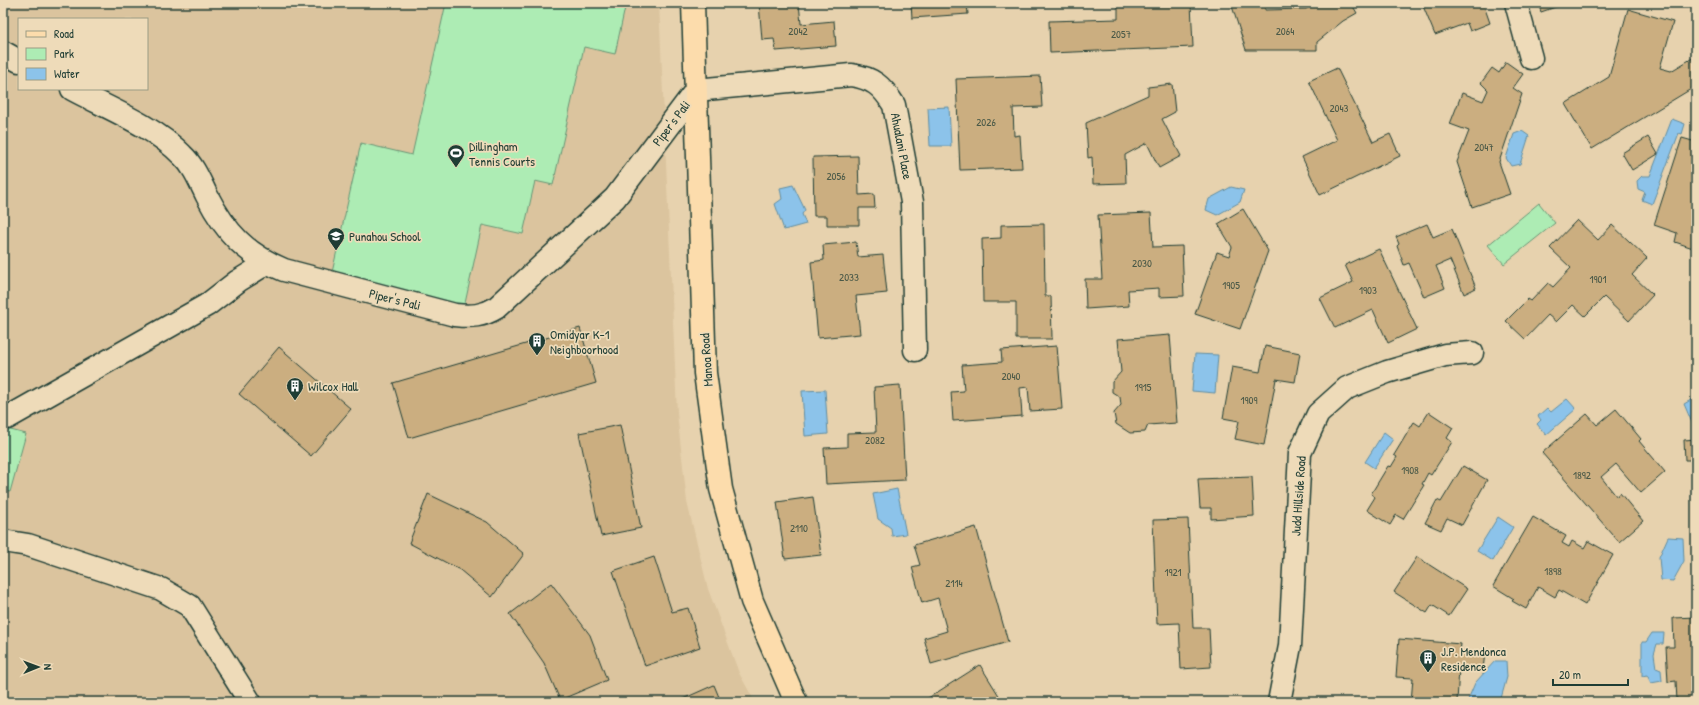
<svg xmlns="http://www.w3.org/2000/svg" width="1699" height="705" viewBox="0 0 1699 705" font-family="'Patrick Hand',sans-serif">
  <rect width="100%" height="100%" fill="#e7d2ae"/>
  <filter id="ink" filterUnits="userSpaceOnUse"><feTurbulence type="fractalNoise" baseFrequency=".025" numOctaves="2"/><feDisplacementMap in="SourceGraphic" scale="8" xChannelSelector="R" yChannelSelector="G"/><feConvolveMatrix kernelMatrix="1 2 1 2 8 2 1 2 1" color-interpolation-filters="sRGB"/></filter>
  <g filter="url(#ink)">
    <path fill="#dbc49e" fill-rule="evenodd" d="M3,3H659L677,413L687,502L708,589L739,673L755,702H3ZM19,19H147V89H19Z"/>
    <path fill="#adecb4" stroke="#669474" d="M446,3H626L615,54L584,47L553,185L535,181L523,234L482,225L464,308L331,277L361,143L412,155Z
      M1539,203L1555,223L1504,264L1488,245Z
      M3,428L26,434L10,492L3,490Z"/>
    <path fill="#8cc3ea" stroke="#608da1" d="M949,107L951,146H930L928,108Z
      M1672,119L1685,124L1682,134L1679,133L1652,204L1642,200L1645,192L1638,189L1637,181L1642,176H1650Z
      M1522,131L1529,136L1520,164L1511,166L1506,158L1514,134Z
      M793,185L805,210L802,214L806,224L784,230L775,204L782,199L780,188Z
      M1231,187L1244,190L1240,202L1217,215L1206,210L1209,199Z
      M1195,354L1218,355L1215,393L1192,391Z
      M825,390L828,434L805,436L802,391Z
      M1696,397V432L1684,404Z
      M1567,399L1576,409L1546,435L1537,424L1541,420L1538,416L1547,408L1551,412Z
      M1384,432L1393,439L1374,468L1365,462Z
      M897,489L906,534L892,536L891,528L878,519L873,494Z
      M1498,517L1513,527L1493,561L1477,551Z
      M1668,537L1683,538L1684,561L1673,581L1661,580L1659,557Z
      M1652,633H1664L1663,644H1657L1654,654L1656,668L1661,670L1662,681L1651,683L1647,675L1642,676V642H1646Z
      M1495,661H1506L1507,677L1500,702H1467L1475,683Z"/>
    <path fill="#cbae80" stroke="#1f3d34" d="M759,3H799L801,24L834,21L836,46L776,51L774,39L762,40Z
      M911,3H967L968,14L912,18Z
      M1118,3H1191L1193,47L1050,53L1049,21L1118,19Z
      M1231,3H1265V10L1306,9L1317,3H1351L1357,13L1343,21L1317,42V50H1246Z
      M1431,3H1483L1490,23L1470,31L1467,23L1435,35L1423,6Z
      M1538,3H1567L1541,12Z
      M1628,9L1673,22L1660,68L1671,71L1696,56V86L1592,149L1565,104L1609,77Z
      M1506,62L1523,74L1513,88L1522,94L1499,162L1510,194L1472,207L1457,162L1469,131L1450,124L1462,93L1483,101L1488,90L1481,83L1492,68L1499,73Z
      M1337,68L1373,142L1390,134L1400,156L1320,195L1302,157L1337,140L1309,81Z
      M1040,76L1042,107L1013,108L1014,136L1020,135L1022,168L960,170L956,79Z
      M1172,84L1175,112L1162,119L1181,156L1159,168L1147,143L1125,155L1126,183L1093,184L1092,157L1088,158L1086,123L1148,95V87Z
      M1648,137L1658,154L1632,170L1622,153Z
      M1682,138L1696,142V249L1675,242L1677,233L1654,225Z
      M858,156L859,195L874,194L875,208H859V225H827V216H814L813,157Z
      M1243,209L1268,251L1240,329L1195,314L1217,252L1229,256L1232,247L1218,224Z
      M1151,213L1153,247L1182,246L1184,296L1159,297V288L1128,290L1129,306L1086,309L1085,279H1102L1098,215Z
      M1577,220L1598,240L1612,225L1647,258L1632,275L1653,295L1629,321L1604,297L1585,316L1573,305L1556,322L1548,315L1525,339L1506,321L1528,299L1531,301L1548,283L1553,287L1571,268L1550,248Z
      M1044,224L1045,296H1051L1052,339H1016V302H983L982,239L1001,238V225Z
      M1427,224L1433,237L1452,229L1476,288L1464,294L1450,260L1436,266L1445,288L1424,297L1409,263L1404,265L1397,246L1399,244L1396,237Z
      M856,242L858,257L883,255L887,293L856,296L860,334L818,338L811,262L824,260L823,245Z
      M1379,249L1417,329L1388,343L1373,310L1335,328L1320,298L1353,282L1345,265Z
      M580,328L596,383L409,438L393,383Z
      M1170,335L1177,423L1148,425L1145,432L1130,433L1116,424L1114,413L1121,405L1120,397L1112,392V382L1121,372L1118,339Z
      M1057,346L1062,409L1030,411L1028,387L1020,388L1022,416L953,421L951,392L964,391L962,365L1002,362L1001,350Z
      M1265,346L1300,353L1295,382L1276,379L1264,445L1235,439L1239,421L1223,418L1232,367L1260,372Z
      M279,347L351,409L311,456L239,394Z
      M900,385L905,480L826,484L824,448L847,447V433L876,432L874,387Z
      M1616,409L1641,439L1639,441L1665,472L1641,493L1616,464L1601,477L1617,497L1620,493L1643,521L1619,542L1542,453L1587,414L1597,425Z
      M1429,412L1453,428L1447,438L1452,442L1431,475L1428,473L1422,484L1424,485L1403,519L1396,515L1390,525L1367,510L1375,497L1371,494L1388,466L1391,467L1397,457L1394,455L1414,422L1420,426Z
      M620,425L641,528L601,536L579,433Z
      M1696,439V460H1685L1684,440Z
      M1463,466L1487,480L1462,525L1447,518L1441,530L1425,523L1437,500L1441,502Z
      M1252,477L1254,516L1211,519V508H1200L1198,479Z
      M428,494L487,522L524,554L492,597L460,570L409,543Z
      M813,497L821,555L785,559L777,502Z
      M1533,517L1566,536L1562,543L1569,547L1572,541L1584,548L1588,541L1613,555L1585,605L1559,590L1555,597L1538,587L1526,609L1512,601L1514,599L1493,586Z
      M1188,519L1193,628H1209L1211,667L1181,669L1179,623L1157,624L1153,520Z
      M976,527L1008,642L931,664L924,638L947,631L938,598L922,603L912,567L920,565L914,545Z
      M654,557L672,612L688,608L700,647L645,666L613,571Z
      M1417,557L1467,589L1449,616L1432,605L1427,613L1394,592Z
      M1692,563H1696V586H1694Z
      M551,583L590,635L607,680L560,700L544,663L510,614Z
      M1696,617V702H1677L1676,681L1668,682L1666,647H1674L1673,618Z
      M1399,639L1461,644L1460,651L1485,652L1483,670L1459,668L1457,702H1411L1413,678L1396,677Z
      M980,665L1003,702H927L925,700Z
      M714,685L721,702H676Z"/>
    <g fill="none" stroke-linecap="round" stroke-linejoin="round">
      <g stroke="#1f3d34" stroke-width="25">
        <path id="minor" d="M1516,3L1531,58
          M3,52L19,61
          M72,89C107,108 154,126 182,155C194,166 200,182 207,196C226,233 246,254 284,270L455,315C471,317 483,316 496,308L615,198L696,90L851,75C873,78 882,86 894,105L912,202L915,350
          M3,417L7,418L207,305L238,281L267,263
          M3,541L28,545L161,589L190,606L250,702
          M1279,702L1290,646L1300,453L1318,414L1347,388L1387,372L1445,355L1472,353"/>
      </g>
      <g stroke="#1f3d34" stroke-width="25">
        <path id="major" d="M693,3L705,373L721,489L752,601L796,702"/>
      </g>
      <use href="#minor" stroke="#eedbb9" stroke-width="22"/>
      <use href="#major" stroke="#fcdcac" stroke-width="22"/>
    </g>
  </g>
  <defs>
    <g id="stadium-pin" transform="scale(0.9)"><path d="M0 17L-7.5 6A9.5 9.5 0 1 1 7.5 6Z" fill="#1f3d34" stroke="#eedbb9"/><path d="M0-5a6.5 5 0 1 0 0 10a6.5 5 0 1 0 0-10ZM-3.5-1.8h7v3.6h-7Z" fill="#fff"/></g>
    <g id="school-pin" transform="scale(0.9)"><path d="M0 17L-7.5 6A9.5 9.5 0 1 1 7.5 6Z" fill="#1f3d34" stroke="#eedbb9"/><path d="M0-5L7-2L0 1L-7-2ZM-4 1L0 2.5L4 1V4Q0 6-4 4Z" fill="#fff"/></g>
    <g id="building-pin" transform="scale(0.9)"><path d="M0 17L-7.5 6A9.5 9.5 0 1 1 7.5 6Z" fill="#1f3d34" stroke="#eedbb9"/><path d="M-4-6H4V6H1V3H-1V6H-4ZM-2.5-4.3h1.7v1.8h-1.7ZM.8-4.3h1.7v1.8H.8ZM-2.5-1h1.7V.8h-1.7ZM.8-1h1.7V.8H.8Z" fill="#fff"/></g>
  </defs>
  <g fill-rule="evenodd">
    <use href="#stadium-pin" x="456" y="153"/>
    <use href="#school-pin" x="336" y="236"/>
    <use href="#building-pin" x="537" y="341"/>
    <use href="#building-pin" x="295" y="386"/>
    <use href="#building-pin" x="1428" y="658"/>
  </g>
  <g text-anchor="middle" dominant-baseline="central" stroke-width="3.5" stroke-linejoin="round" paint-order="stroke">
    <g font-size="11" fill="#4a5947">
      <text x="798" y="31">2042</text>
      <text x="1285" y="31">2064</text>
      <text x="1121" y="34">2057</text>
      <text x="1339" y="108">2043</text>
      <text x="986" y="122">2026</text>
      <text x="1484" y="147">2047</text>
      <text x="836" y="176">2056</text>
      <text x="1142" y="263">2030</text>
      <text x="849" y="277">2033</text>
      <text x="1598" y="279">1901</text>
      <text x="1231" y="285">1905</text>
      <text x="1368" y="290">1903</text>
      <text x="1011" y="376">2040</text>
      <text x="1143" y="387">1915</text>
      <text x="1249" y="400">1909</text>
      <text x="875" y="440">2082</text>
      <text x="1410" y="470">1908</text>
      <text x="1582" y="475">1892</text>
      <text x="799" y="528">2110</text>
      <text x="1553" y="571">1898</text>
      <text x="1173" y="572">1921</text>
      <text x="954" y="583">2114</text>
    </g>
    <g font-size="13" fill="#1f3d34" stroke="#eedbb9">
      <text transform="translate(671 123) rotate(-53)">Piper's Pali</text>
      <text transform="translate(902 146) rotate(79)">Ahualani Place</text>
      <text transform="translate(395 299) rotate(14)">Piper's Pali</text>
      <text transform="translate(706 360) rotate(-94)">Manoa Road</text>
      <text transform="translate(1298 496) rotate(-86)">Judd Hillside Road</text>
    </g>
    <g font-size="13" fill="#1f3d34" stroke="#eedbb9" text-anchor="start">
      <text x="469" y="146">Dillingham<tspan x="469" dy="15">Tennis Courts</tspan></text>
      <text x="349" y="236">Punahou School</text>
      <text x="550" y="334">Omidyar K-1<tspan x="550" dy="15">Neighboorhood</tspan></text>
      <text x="308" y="386">Wilcox Hall</text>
      <text x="1441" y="651">J.P. Mendonca<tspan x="1441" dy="15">Residence</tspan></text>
    </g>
  </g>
  <rect width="1699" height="705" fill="none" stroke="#eedbb9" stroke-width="16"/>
  <rect x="8" y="8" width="1683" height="689" fill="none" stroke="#1f3d34" stroke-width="1.5" filter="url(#ink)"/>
  <rect x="18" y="18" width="130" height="72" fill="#eedbb9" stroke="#9b9c84"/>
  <rect x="26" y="31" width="20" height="6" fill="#fcdcac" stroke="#9b9c84"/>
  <text x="54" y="38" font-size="12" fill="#1f3d34">Road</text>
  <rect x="26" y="48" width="20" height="12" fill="#adecb4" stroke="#9b9c84"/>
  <text x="54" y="58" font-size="12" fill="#1f3d34">Park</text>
  <rect x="26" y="68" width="20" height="12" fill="#8cc3ea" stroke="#9b9c84"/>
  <text x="54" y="78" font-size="12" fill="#1f3d34">Water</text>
  <g transform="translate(38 667) rotate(89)" stroke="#eedbb9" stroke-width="3" paint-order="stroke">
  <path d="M0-3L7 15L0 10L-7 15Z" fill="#1f3d34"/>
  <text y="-6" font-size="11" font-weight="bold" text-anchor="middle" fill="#1f3d34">N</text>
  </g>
  <path d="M1553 679v6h75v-6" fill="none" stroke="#1f3d34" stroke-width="2"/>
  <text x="1559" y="679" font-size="12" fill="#1f3d34" stroke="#eedbb9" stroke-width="3" paint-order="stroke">20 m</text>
</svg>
